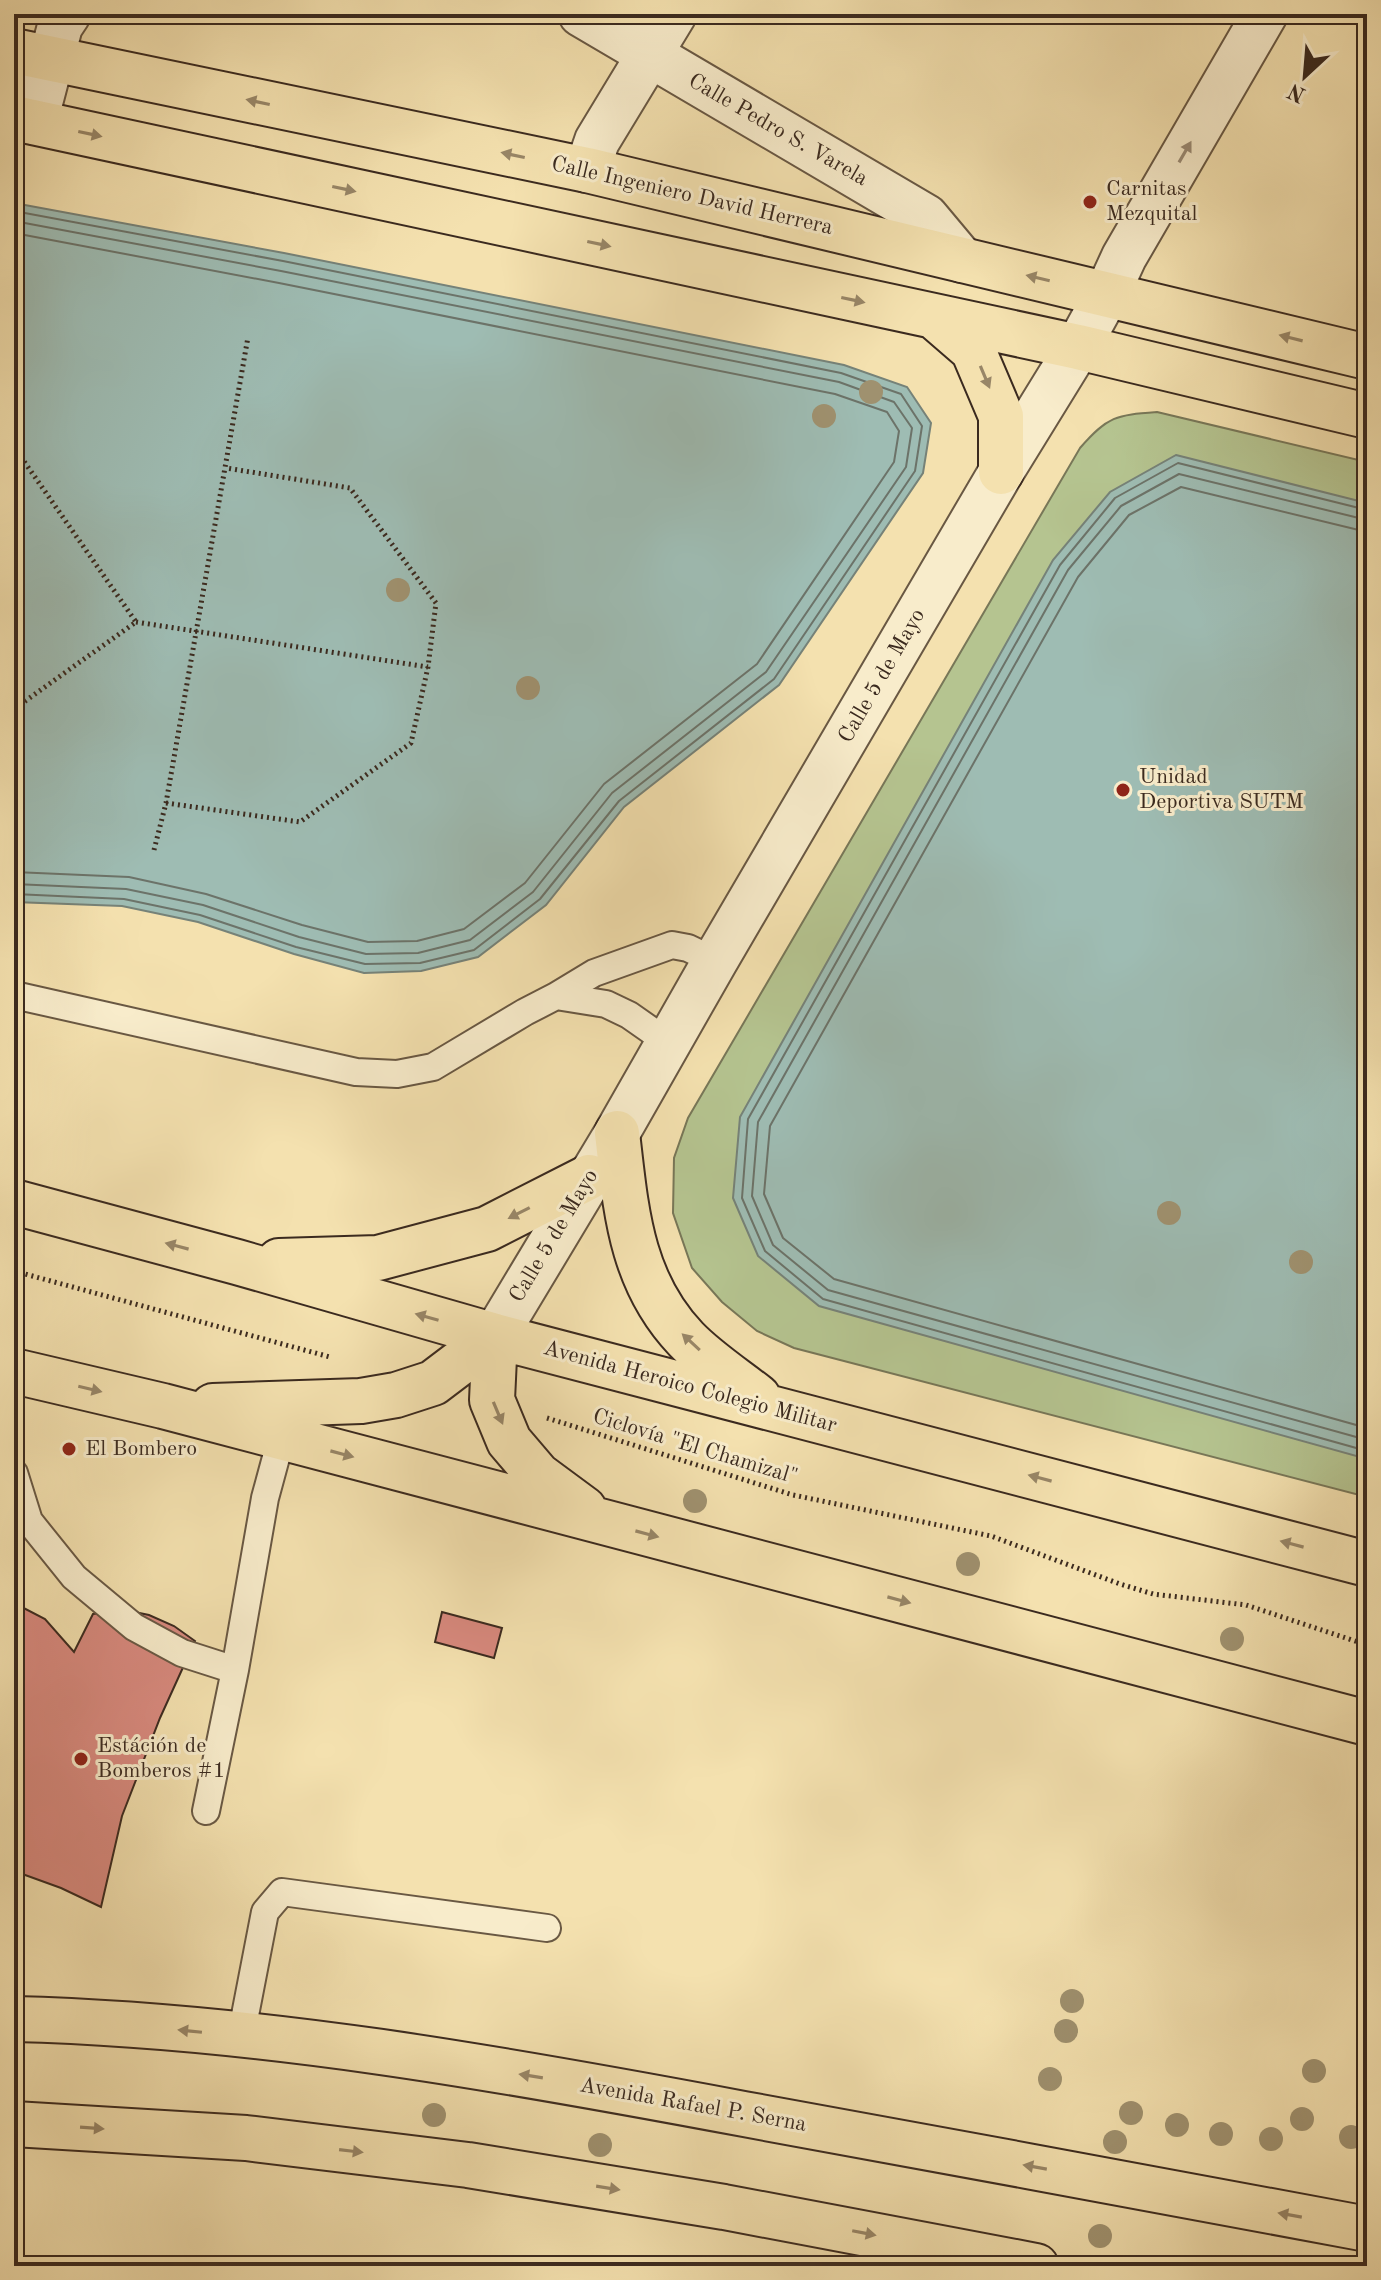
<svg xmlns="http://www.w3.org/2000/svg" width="1381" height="2280" viewBox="0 0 1381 2280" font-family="'Old Standard TT',serif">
  <rect width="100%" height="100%" fill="#f4e1af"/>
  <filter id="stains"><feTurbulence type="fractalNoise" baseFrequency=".0025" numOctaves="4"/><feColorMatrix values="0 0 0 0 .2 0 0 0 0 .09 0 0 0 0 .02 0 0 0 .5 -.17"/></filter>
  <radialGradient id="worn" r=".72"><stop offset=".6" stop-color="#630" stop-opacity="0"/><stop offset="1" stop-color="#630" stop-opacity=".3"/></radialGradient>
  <path fill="#b5c490" stroke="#787758" stroke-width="2" d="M1157,412L1367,462V1497L794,1348L757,1331L722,1302L692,1268L673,1213L674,1158L688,1118L1080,448C1108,416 1116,415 1157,412Z"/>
  <path fill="#9ebcb3" stroke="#768278" stroke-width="2" d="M14,203L284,253L844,365L907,387L931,423L923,473L779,685L624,807L546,905L478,957L421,971L364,973L294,954L198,922L122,906L14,902Z
    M1176,455L1367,503V1459L819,1306L758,1256L733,1198L740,1117L1053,560L1110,492Z"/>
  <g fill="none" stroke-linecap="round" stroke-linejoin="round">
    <path stroke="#6c7369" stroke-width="2" d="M14,211L283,261L841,373L901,394L922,426L915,471L774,679L619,801L540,899L474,950L420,963L365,964L296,947L200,915L124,899L14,894
      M14,221L281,271L839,382L894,402L912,428L906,467L766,672L612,793L533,892L470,940L418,953L366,954L299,937L203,905L126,889L14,884
      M14,233L279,283L835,394L887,412L899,431L894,462L757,664L604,784L525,883L464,929L417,941L368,942L302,925L206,894L129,877L14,872
      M1367,510L1178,463L1115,498L1060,565L748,1119L742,1198L765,1251L823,1299L1367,1451
      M1367,520L1179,474L1121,506L1068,570L758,1122L752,1196L773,1245L828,1290L1367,1440
      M1367,532L1181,487L1129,515L1078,577L770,1126L764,1194L783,1238L834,1279L1367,1428"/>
  </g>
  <path fill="#d8897e" stroke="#3b2a1f" stroke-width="2" d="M14,1603L45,1619L74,1652L93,1614L125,1610L149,1615L174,1626L195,1641L160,1718L122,1816L101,1907L61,1888L14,1871V1770L23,1747L14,1739Z
    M442,1612L502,1628L494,1658L435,1642Z"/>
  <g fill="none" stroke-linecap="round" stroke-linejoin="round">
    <g stroke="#695843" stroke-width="30">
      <path id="service" d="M14,995L356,1072L397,1074L433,1067L525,1012L556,996L606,1004L629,1015L669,1043
        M556,996L594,973L672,945L688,948L715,961
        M14,1473L29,1521L74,1577L134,1627L182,1653L235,1670
        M206,1811L235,1670L265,1498L281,1439
        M241,2036L265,1912L282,1892L547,1928"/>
    </g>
    <g stroke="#695843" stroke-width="48">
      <path id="minor" d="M581,14L926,217L962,260
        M35,122L60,26L68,14
        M587,170L597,141L674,14
        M1107,294L1124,257L1265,14"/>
    </g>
    <g stroke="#695843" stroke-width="48">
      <path id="tertiary" d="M495,1336L617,1133L715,961L1001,472L1078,347L1107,294"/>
    </g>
    <g stroke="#3b2a1f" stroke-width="48">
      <path id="primary" d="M14,51L587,170L1367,357
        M14,118L1078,347L1367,416
        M936,318L973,350L1001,416V472
        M617,1133C626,1209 630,1280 686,1339C706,1360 735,1379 758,1397
        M14,1202L237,1262L495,1336L1367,1564
        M279,1261L378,1258L487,1229L589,1177
        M495,1336L492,1400L509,1441L538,1475L584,1509
        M14,1371L163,1406L1367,1723
        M213,1406L361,1401L396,1395L433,1383L495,1336"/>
    </g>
    <g stroke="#3b2a1f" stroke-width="48">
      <path id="trunk" d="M14,2019C258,2025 504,2069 744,2114C952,2152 1159,2190 1367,2229
        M14,2124L246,2138L468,2165L724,2207L1036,2266"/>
    </g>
    <path stroke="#3b2a1f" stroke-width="5" stroke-dasharray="2 4" stroke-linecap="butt" d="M14,447L136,622L14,709
      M136,622L428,667
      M166,803L300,822L411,743L428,667L436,603L350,488L226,468
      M154,850L166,803L248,337
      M14,1271L330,1357
      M547,1418L793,1495L991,1536L1120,1584L1153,1594L1246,1605L1367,1645"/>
    <use href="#service" stroke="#f8eccb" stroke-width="26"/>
    <use href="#minor" stroke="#f8eccb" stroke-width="44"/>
    <use href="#tertiary" stroke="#f8eccb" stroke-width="44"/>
    <use href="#primary" stroke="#f4e1af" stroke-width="44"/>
    <use href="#trunk" stroke="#f4e1af" stroke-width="44"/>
  </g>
  <g fill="#9f916f">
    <circle cx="871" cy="392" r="12"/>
    <circle cx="824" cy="416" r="12"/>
    <circle cx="398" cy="590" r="12"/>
    <circle cx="528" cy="688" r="12"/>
    <circle cx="1169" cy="1213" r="12"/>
    <circle cx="1301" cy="1262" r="12"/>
    <circle cx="695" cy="1501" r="12"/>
    <circle cx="968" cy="1564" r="12"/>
    <circle cx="1232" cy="1639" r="12"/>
    <circle cx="1072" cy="2001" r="12"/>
    <circle cx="1066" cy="2031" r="12"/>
    <circle cx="1314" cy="2071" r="12"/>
    <circle cx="1050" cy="2079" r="12"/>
    <circle cx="1131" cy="2113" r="12"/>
    <circle cx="434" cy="2115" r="12"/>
    <circle cx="1302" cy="2119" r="12"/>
    <circle cx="1177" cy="2125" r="12"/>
    <circle cx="1221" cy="2134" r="12"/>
    <circle cx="1351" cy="2137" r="12"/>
    <circle cx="1271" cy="2139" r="12"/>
    <circle cx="1115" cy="2142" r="12"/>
    <circle cx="600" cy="2145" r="12"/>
    <circle cx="1100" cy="2236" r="12"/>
  </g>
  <defs><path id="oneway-solid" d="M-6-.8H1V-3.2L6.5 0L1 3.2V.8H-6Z" transform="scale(2)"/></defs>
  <g fill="#988667">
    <use href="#oneway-solid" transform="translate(258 102) rotate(-168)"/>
    <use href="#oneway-solid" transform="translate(90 134) rotate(12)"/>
    <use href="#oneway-solid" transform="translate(513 155) rotate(-168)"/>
    <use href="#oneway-solid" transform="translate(344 189) rotate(12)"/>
    <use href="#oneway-solid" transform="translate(599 244) rotate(12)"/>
    <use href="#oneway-solid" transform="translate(1038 278) rotate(-167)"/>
    <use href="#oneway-solid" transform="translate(853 300) rotate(12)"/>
    <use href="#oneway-solid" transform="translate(1291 338) rotate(-166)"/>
    <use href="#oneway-solid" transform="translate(985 377) rotate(67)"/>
    <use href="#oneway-solid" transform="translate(519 1213) rotate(153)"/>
    <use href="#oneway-solid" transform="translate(177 1246) rotate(-165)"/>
    <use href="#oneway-solid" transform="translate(427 1317) rotate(-164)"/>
    <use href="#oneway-solid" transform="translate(691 1342) rotate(-137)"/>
    <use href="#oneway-solid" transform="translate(90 1389) rotate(13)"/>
    <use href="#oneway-solid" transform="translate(498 1413) rotate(67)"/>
    <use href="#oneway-solid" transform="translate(342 1454) rotate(15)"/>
    <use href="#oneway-solid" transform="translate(1040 1478) rotate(-165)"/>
    <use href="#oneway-solid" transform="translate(647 1534) rotate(15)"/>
    <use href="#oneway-solid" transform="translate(1292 1544) rotate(-165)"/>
    <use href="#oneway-solid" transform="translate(899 1600) rotate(15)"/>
    <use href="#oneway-solid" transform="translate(190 2031) rotate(-174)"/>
    <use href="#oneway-solid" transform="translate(531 2076) rotate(-171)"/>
    <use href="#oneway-solid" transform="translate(92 2128) rotate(4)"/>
    <use href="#oneway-solid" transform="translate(351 2151) rotate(7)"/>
    <use href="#oneway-solid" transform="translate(1035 2167) rotate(-170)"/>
    <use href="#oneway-solid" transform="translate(608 2188) rotate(9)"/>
    <use href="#oneway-solid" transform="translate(1290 2215) rotate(-170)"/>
    <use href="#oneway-solid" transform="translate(864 2233) rotate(11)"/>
  </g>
  <use fill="#9a8b75" href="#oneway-solid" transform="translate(1185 152) rotate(-60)"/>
  <g fill="#8f2418" stroke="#f8eccb" stroke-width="3">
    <circle cx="1090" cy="202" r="8"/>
    <circle cx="1123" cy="790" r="8"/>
    <circle cx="69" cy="1449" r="8"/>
    <circle cx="81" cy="1759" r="8"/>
  </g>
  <g text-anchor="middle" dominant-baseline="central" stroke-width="6" stroke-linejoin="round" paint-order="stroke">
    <g font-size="22" fill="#3b2a1f" stroke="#f8eccb">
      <text transform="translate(778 130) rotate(30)">Calle Pedro S. Varela</text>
      <text transform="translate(692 196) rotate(13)">Calle Ingeniero David Herrera</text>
      <text transform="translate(882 676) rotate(-60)">Calle 5 de Mayo</text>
      <text transform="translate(554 1236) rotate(-59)">Calle 5 de Mayo</text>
      <text transform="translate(690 1387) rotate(15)">Avenida Heroico Colegio Militar</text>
      <text transform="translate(695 1447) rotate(17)">Ciclovía "El Chamizal"</text>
      <text transform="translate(693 2105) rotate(10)">Avenida Rafael P. Serna</text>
    </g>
    <g font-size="22" fill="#3b2a1f" stroke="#f8eccb" text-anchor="start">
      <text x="1106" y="189">Carnitas<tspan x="1106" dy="25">Mezquital</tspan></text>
      <text x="1139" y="777">Unidad<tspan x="1139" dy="25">Deportiva SUTM</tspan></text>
      <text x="85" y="1449">El Bombero</text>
      <text x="97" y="1746">Estáción de<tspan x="97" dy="25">Bomberos #1</tspan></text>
    </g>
  </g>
  <rect width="1381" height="2280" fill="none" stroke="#f4e1af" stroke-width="48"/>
  <rect x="16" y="16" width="1349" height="2248" fill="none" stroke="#3b2a1f" stroke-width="4"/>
  <rect x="24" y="24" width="1333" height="2232" fill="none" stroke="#3b2a1f" stroke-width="2"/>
  <g transform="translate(1305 76) rotate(206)" stroke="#f8eccb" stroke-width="6" paint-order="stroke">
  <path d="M0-6L14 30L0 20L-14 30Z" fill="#3b2a1f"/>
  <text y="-12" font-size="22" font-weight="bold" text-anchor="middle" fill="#3b2a1f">N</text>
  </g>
  <rect width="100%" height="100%" filter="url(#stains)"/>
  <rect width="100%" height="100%" fill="url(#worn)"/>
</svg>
